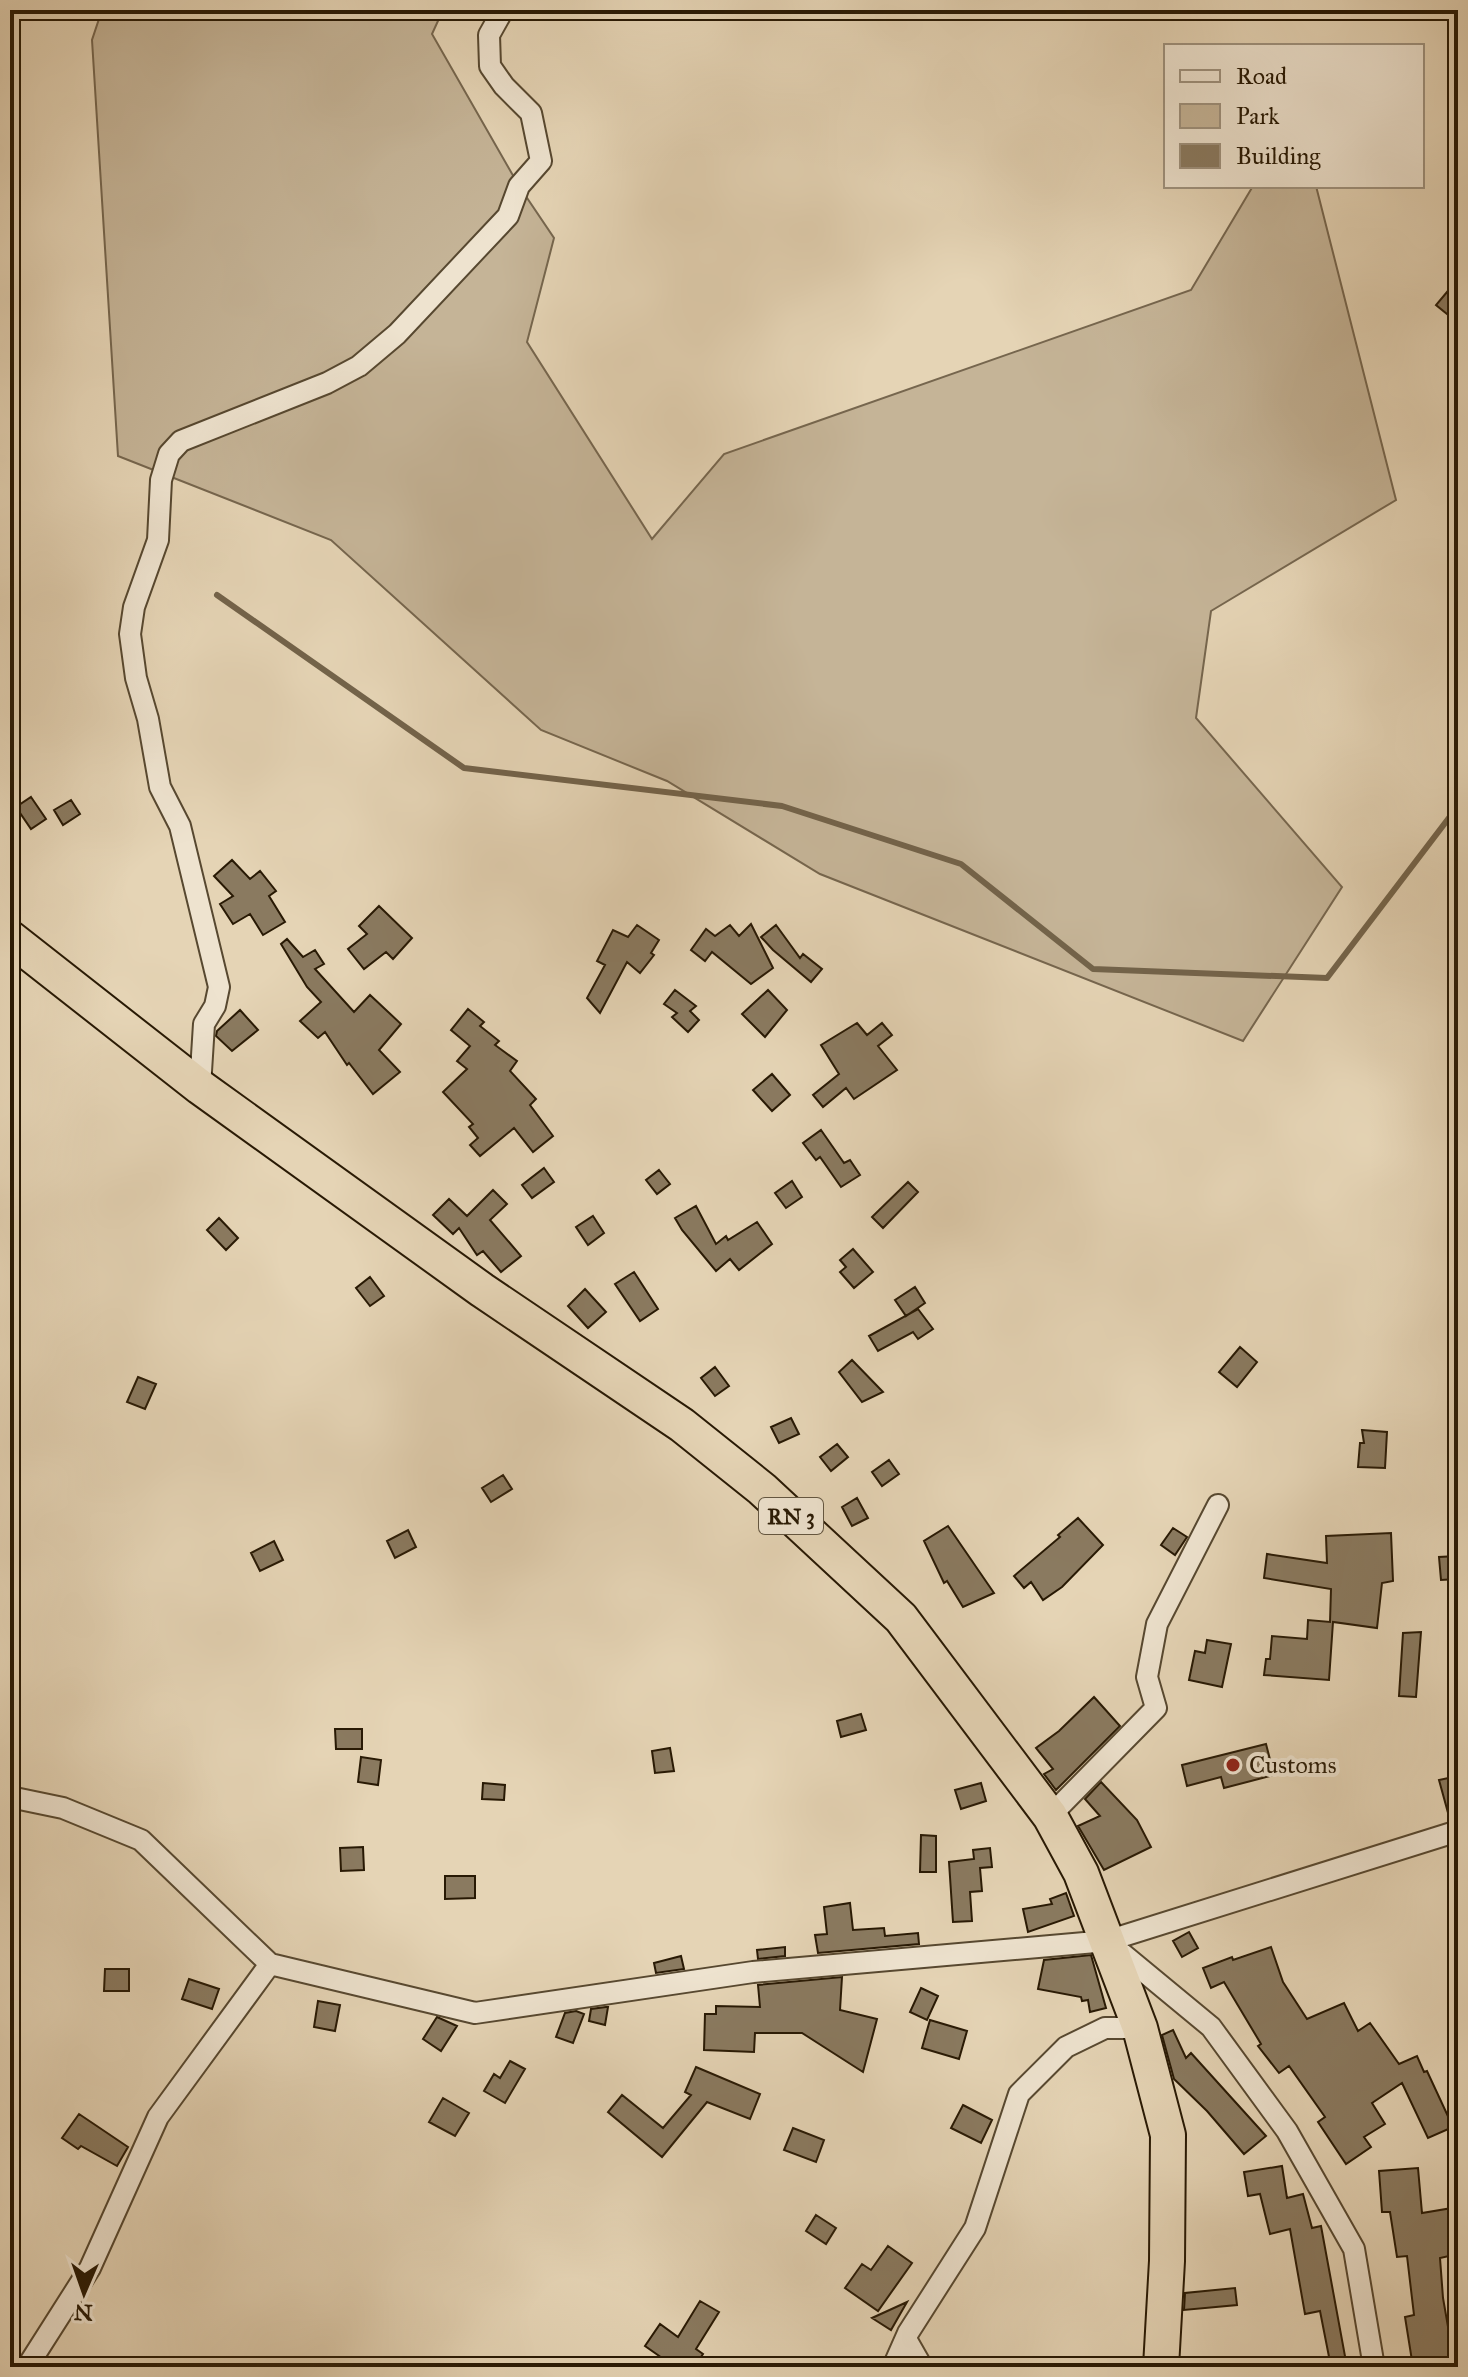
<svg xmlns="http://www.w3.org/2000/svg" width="1468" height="2377" viewBox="0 0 1468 2377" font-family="'IM FELL Great Primer',serif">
  <rect width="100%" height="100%" fill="#e5d4b5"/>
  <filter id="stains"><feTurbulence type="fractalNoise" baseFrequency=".0025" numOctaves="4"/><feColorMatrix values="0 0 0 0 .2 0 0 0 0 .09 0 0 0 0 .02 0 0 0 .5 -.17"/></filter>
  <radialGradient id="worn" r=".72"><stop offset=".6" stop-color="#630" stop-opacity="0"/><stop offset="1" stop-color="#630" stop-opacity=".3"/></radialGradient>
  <path fill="#c5b497" stroke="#76664e" stroke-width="2" d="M102,10H443L432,34L519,186L554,238L527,342L652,539L724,454L1191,290L1253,186H1316L1396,500L1211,611L1196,718L1342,887L1243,1041L820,874L667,781L541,730L331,540L118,456L92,40Z"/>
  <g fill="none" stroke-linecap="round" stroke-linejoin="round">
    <path stroke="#73634a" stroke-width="6" d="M217,595L464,768L782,806L961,864L1093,969L1327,978L1458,806"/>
  </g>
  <path fill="#8a7a60" stroke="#281904" stroke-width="2" d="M1447,292L1458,301V323L1436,305Z
    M31,797L46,819L31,829L16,807Z
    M71,800L80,814L63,825L54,810Z
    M232,860L250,879L260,871L276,891L269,896L285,922L263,935L250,914L233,924L220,904L233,896L214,876Z
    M379,906L412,938L393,959L386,952L364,969L348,949L367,934L359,926Z
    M751,924L773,968L751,984L712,952L705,961L691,950L706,929L715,936L730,925L739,936Z
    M637,925L659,940L651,953L654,955L640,973L627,962L600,1013L587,998L605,965L597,961L613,930L628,937Z
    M776,925L800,958L803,954L822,969L811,982L773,950L761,937Z
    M287,939L303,957L315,950L324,964L315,969L354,1012L370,995L401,1024L379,1050L400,1072L373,1094L349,1063L347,1065L325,1032L318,1038L300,1021L321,1002L307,987L281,944Z
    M675,990L696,1006L690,1011L699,1020L688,1032L672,1017L677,1013L664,1004Z
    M768,990L787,1010L765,1037L742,1014Z
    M468,1009L484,1022L480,1026L499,1041L495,1045L517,1061L510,1071L536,1099L530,1105L553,1136L533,1152L514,1128L480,1156L470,1145L478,1138L469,1127L473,1124L443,1092L467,1069L457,1061L470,1046L451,1030Z
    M240,1010L258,1030L232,1051L216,1036L217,1031Z
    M857,1023L867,1035L882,1023L892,1035L878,1046L897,1070L854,1099L846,1088L823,1107L813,1095L839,1074L821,1045Z
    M772,1074L790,1095L772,1111L753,1090Z
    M821,1130L844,1163L850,1160L860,1175L841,1187L820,1157L816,1160L803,1143Z
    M544,1168L554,1182L532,1198L522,1185Z
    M659,1170L670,1184L657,1194L646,1180Z
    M792,1181L802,1197L786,1208L775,1193Z
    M908,1182L918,1192L883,1228L872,1217Z
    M493,1190L507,1204L490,1220L521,1256L501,1272L483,1251L477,1255L459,1228L453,1234L433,1215L449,1199L467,1216Z
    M696,1206L716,1244L726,1236L728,1240L757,1222L772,1244L739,1270L730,1259L716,1271L682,1230L675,1218Z
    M593,1216L604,1233L588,1245L576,1227Z
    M219,1218L238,1238L226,1250L207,1230Z
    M853,1249L873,1272L854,1288L840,1272L846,1267L840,1260Z
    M634,1272L658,1309L640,1321L615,1284Z
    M370,1277L384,1296L370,1306L356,1288Z
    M915,1287L925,1303L906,1316L895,1300Z
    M585,1289L606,1312L588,1328L568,1306Z
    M918,1309L933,1329L918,1339L913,1332L878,1351L869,1336Z
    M1240,1347L1257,1362L1237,1387L1219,1372Z
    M852,1360L883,1392L862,1402L839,1372Z
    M715,1367L729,1386L715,1396L701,1378Z
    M138,1377L156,1384L145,1409L127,1402Z
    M791,1418L799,1434L779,1443L771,1427Z
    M1362,1430L1387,1432L1385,1468L1358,1467L1360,1443H1364Z
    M837,1444L848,1457L831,1471L820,1457Z
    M889,1460L899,1474L882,1486L872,1472Z
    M503,1475L512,1489L491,1502L482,1488Z
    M857,1498L868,1518L852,1526L842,1507Z
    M1078,1518L1103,1545L1062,1587L1043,1600L1031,1582L1024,1588L1014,1576L1060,1537L1058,1535Z
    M948,1526L994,1593L963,1607L947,1581L944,1583L924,1541Z
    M1173,1528L1187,1537L1175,1555L1161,1545Z
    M408,1530L416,1547L395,1558L387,1541Z
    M1391,1533L1393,1581L1382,1583L1377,1628L1333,1622L1329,1680L1264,1675L1266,1659H1270L1272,1636L1307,1639L1308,1620L1330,1622L1331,1589L1264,1578L1267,1554L1327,1563L1326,1536Z
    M274,1541L283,1560L260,1571L251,1553Z
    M1457,1556V1579L1441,1580L1439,1557Z
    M1421,1632L1416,1697L1399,1696L1403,1633Z
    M1207,1640L1231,1644L1222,1687L1189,1680L1195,1651L1205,1653Z
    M1094,1697L1120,1726L1056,1790L1044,1774L1053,1769L1036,1748L1059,1731Z
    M861,1714L866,1730L841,1737L837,1721Z
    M335,1729H362V1749H336Z
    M1266,1744L1274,1775L1224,1788L1221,1777L1187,1786L1182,1765Z
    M670,1748L674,1771L655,1773L652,1751Z
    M361,1757L381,1760L378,1785L358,1782Z
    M1458,1776V1818L1450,1820L1439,1780Z
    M1101,1782L1137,1820L1151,1847L1104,1870L1078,1826L1100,1816L1085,1799Z
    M483,1783L505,1785L504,1800L482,1799Z
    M981,1783L986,1801L961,1809L955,1790Z
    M921,1835L936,1836V1872H920Z
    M363,1847L364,1870L341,1871L340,1848Z
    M990,1848L992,1867L980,1868L982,1891L970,1892L972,1921L953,1922L949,1862L974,1859L973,1850Z
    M445,1876H475V1898L445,1899Z
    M1066,1893L1074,1916L1028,1932L1023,1909L1052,1904L1050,1899Z
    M850,1903L853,1930L884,1928L885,1936L918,1933L919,1944L818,1953L815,1935L827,1934L824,1907Z
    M1189,1932L1198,1948L1182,1957L1173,1941Z
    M785,1947V1956L758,1959L757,1950Z
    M1271,1947L1283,1982L1307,2019L1344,2003L1358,2031L1370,2023L1399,2064L1417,2056L1424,2072L1427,2071L1453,2127L1428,2138L1402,2083L1372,2103L1385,2124L1364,2137L1371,2147L1346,2164L1318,2122L1325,2117L1289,2066L1279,2073L1258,2046L1261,2044L1224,1982L1211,1988L1203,1968L1232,1957L1233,1960Z
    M1091,1955L1106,2008L1090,2012L1088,2000L1082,2001L1081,1997L1038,1989L1044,1960Z
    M681,1956L684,1969L656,1973L654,1963Z
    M105,1969H129V1991H104Z
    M842,1977L840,2010L877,2019L863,2072L802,2033H755L754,2052L704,2050L705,2014H716V2006L760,2007L758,1985Z
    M189,1979L219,1989L212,2009L182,1999Z
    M921,1988L938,1996L927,2020L910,2012Z
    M318,2001L340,2005L335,2031L314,2027Z
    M606,2007H608L605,2025L589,2021L591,2009Z
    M576,2011L584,2014L573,2043L556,2037L565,2013Z
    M437,2017L457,2026L441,2051L423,2039Z
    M930,2020L967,2031L959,2059L922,2048Z
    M1173,2030L1186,2058L1191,2053L1266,2136L1244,2154L1207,2111L1174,2079L1162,2035Z
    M510,2061L525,2069L505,2103L484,2091L494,2074L500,2078Z
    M696,2067L760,2094L750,2119L707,2102L662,2157L608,2112L622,2095L663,2128L691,2095L685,2092Z
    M443,2098L469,2113L455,2136L429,2122Z
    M963,2105L992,2120L981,2143L951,2128Z
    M79,2114L128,2147L117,2166L81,2146L78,2149L62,2138Z
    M793,2128L824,2140L816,2162L784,2150Z
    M1282,2166L1287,2198L1303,2194L1312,2228L1321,2226L1347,2367H1331L1320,2311L1305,2314L1290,2229L1270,2234L1260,2194L1248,2196L1244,2172Z
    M1418,2168L1422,2213L1458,2207V2254L1440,2258L1443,2298L1455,2367H1413L1405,2317L1414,2315L1407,2256L1397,2257L1390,2212H1382L1379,2171Z
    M816,2215L836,2228L826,2244L806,2231Z
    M888,2246L912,2263L878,2311L845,2288L862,2264L871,2270Z
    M1235,2288L1237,2305L1184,2310L1185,2293Z
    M700,2301L719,2312L696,2349L703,2354L694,2367H675L645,2346L660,2324L678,2337Z
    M907,2302L891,2330L872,2318Z"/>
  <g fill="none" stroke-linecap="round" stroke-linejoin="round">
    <g stroke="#574830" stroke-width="24">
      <path id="minor" d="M200,1087L204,1024L215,1006L219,987L180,826L160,787L148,719L136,678L130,634L134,607L158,540L161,480L169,454L181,441L327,383L359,366L397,334L508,216L519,186L541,161L531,113L504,86L490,66L489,35L503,10
        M10,1797L63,1808L141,1840L270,1964L475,2013L753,1972L1107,1941L1458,1831
        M1050,1816L1156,1708L1147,1677L1157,1624L1218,1505
        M1113,1946L1211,2027L1287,2131L1354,2249L1374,2367
        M27,2367L90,2268L158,2117L270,1964
        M893,2367L908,2333
        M922,2367L906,2339L908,2333L975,2228L1019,2094L1066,2047L1105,2028H1140"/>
    </g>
    <g stroke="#281904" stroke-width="38">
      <path id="trunk" d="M10,938L200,1087L482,1290L682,1425L762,1489L901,1618L1050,1816L1081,1873L1140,2028L1168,2135L1167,2261L1161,2367"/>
    </g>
    <use href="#minor" stroke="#eee3cf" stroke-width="20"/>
    <use href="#trunk" stroke="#e5d4b5" stroke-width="34"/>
  </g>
  <circle fill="#8f2418" stroke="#eee3cf" stroke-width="3" cx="1233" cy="1765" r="8"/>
  <g text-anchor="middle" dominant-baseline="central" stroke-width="8" stroke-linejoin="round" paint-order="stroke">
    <rect fill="#eee3cf" stroke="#635641" stroke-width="2" x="759" y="1498" width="64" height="36" rx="6"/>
    <g font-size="22" font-weight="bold" fill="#281904">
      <text x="791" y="1516">RN 3</text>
    </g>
    <g font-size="24" fill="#281904" stroke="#eee3cf" text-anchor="start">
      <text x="1249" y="1765">Customs</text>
    </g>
  </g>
  <rect width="1468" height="2377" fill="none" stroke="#e5d4b5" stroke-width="40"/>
  <rect x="12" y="12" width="1444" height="2353" fill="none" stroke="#281904" stroke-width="4"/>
  <rect x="20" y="20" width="1428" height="2337" fill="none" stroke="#281904" stroke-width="2"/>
  <rect x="1164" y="44" width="260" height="144" fill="#eee3cf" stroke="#9f927e" stroke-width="2"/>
  <rect x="1180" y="70" width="40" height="12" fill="#eee3cf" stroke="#9f927e" stroke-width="2"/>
  <text x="1236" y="84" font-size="24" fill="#281904">Road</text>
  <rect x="1180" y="104" width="40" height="24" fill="#c5b497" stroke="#9f927e" stroke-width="2"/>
  <text x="1236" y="124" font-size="24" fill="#281904">Park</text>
  <rect x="1180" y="144" width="40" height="24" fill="#8a7a60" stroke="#9f927e" stroke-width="2"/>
  <text x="1236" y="164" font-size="24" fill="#281904">Building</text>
  <g transform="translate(84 2293) rotate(182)" stroke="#eee3cf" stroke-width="6" paint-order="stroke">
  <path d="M0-6L14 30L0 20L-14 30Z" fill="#281904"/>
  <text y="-12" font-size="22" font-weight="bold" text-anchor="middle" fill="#281904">N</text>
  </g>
  <rect width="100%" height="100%" filter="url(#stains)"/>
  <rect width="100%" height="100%" fill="url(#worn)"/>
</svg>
